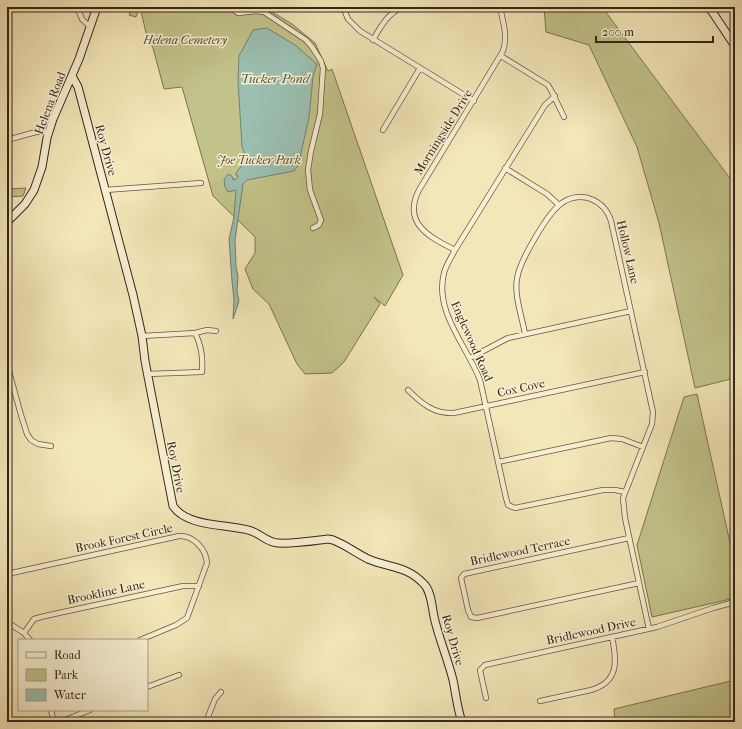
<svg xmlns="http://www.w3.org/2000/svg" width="742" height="729" viewBox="0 0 742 729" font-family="'IM FELL French Canon',serif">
  <rect width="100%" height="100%" fill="#f3e6b8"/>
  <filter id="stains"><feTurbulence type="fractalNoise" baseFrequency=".005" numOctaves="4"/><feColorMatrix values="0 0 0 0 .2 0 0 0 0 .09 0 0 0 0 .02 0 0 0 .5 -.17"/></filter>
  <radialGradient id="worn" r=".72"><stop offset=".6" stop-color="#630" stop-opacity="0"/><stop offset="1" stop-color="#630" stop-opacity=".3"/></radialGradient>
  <path fill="#c2c38a" stroke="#7b7452" d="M132,7L139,9L136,17L129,15Z
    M140,7H264L292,24L315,43L328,71L332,69L403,275L385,306L374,297L380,304L344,362L332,373L305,374L297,364L269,304L253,289L245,269L255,253V237L213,196L182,87L164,89L153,48L147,37Z
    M544,7H602L735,185V378L695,388L659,223L637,147L589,45L546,32Z
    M26,188L23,196L7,197V189Z
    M697,394L735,565V598L652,617L637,545L684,397Z
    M735,680V722H615L614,709Z"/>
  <path fill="#9bbfb0" stroke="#728174" d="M267,28L295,45L317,64L313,77L309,118L298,166L294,171L247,180L243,184L235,240L236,266L238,277L237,292L239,301L233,319L234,300L232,281L229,239L234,217L236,190L228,192L225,187L224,180L228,174L232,176L233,180L236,179L238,176L236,175V173C245,161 247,160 242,146L238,81L239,56L253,30Z"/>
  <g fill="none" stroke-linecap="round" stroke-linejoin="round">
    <g stroke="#645541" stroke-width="6">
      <path id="street" d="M77,7L82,19L90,27
        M233,7L235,11L238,13L257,11L264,12L306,40L312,47L321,61L323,68L320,114L311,151L308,170L310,190L321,220L319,225L313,228
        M343,7L348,19L360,31L474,101
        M373,40C381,26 388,13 403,7
        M501,56L548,85L552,92L564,117
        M555,96L545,105L455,250C451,258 446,265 444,273C434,312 467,346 480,380L506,498L508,505L515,508L603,490H615L625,492
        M383,130L420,68
        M7,140L36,132H49
        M505,168L547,194L559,205
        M105,190L201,183
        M455,250C429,237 402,223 419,190L503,51C508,36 503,22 500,7
        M195,333L207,330L216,331
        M525,334C522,317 514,295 517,279C519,262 548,212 562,203C570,197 582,195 591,199C601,203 608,211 611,221L653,412L652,424L623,498L625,518L649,629
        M142,336L195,333C201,344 203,359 202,372L147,374
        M470,358L508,338L631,311
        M7,364L21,415L27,434L31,440L38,444L51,446
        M408,390C422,404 434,414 454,413L645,372
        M498,462L611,438L622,439L643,447
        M735,479L733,488L735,496
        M629,538L464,574L461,578L468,610L471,617L477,618L639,583
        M7,574L179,536C193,535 206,549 207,563L187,618L176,625L140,640
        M7,622L24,633L30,640
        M24,633L34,619L45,616L183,586H199
        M147,687L179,675
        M486,698L480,670L485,665L657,627L713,608L735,602
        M540,701L591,690C619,682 617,661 612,637
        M51,710L54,722
        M60,722L90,710
        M206,722L215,699L221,692"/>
    </g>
    <g stroke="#342519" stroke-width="9">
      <path id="secondary" d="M709,7L735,46
        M72,76L78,87L133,295L142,336L145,361L173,506C187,527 225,524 248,530C259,532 267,543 278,543C294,544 312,541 328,539L333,540C346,545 356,553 368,559C389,568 406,565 424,584C432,592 432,610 435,621C440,641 448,660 453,680C456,694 457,708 462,722
        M7,222L25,204L34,190L42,167L47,138L53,119L79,59L97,7"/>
    </g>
    <use href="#street" stroke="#f7efd1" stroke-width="4.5"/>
    <use href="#secondary" stroke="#f7efd1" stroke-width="7"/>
  </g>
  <g text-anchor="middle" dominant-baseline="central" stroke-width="3" stroke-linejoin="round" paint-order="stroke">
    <g font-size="12" font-style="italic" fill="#584c35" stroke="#f7efd1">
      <text x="185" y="40">Helena Cemetery</text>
      <text x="259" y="160">Joe Tucker Park</text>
    </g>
    <g font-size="12" fill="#342519" stroke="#f7efd1">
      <text transform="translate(50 103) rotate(-69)">Helena Road</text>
      <text transform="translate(443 132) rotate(-58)">Morningside Drive</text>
      <text transform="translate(106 150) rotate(75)">Roy Drive</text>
      <text transform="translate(628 252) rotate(77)">Hollow Lane</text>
      <text transform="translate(472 341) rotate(66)">Englewood Road</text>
      <text transform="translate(521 388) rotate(-12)">Cox Cove</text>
      <text transform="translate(176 467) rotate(79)">Roy Drive</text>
      <text transform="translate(124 538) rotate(-12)">Brook Forest Circle</text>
      <text transform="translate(520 551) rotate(-12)">Bridlewood Terrace</text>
      <text transform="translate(106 592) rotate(-12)">Brookline Lane</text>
      <text transform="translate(591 631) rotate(-12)">Bridlewood Drive</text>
      <text transform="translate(453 640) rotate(74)">Roy Drive</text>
    </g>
    <g font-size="13" font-style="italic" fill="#535346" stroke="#f7efd1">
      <text x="275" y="78">Tucker Pond</text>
    </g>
  </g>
  <rect width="742" height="729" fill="none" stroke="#f3e6b8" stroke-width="24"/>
  <rect x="8" y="8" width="726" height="713" fill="none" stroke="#342519" stroke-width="2"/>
  <rect x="12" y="12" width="718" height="705" fill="none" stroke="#342519"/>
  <rect x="18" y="639" width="130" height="72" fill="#f7efd1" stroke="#a99e87"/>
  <rect x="26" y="652" width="20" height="6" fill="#f7efd1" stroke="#a99e87"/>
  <text x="54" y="659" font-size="12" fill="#342519">Road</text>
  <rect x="26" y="669" width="20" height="12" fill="#c2c38a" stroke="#a99e87"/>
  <text x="54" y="679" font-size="12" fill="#342519">Park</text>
  <rect x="26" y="689" width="20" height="12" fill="#9bbfb0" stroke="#a99e87"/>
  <text x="54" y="699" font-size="12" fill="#342519">Water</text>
  <path d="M596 36v6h117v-6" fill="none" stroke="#342519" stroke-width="2"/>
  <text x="602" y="36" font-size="12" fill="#342519" stroke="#f7efd1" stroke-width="3" paint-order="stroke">200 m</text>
  <rect width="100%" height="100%" filter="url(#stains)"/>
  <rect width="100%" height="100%" fill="url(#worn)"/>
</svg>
